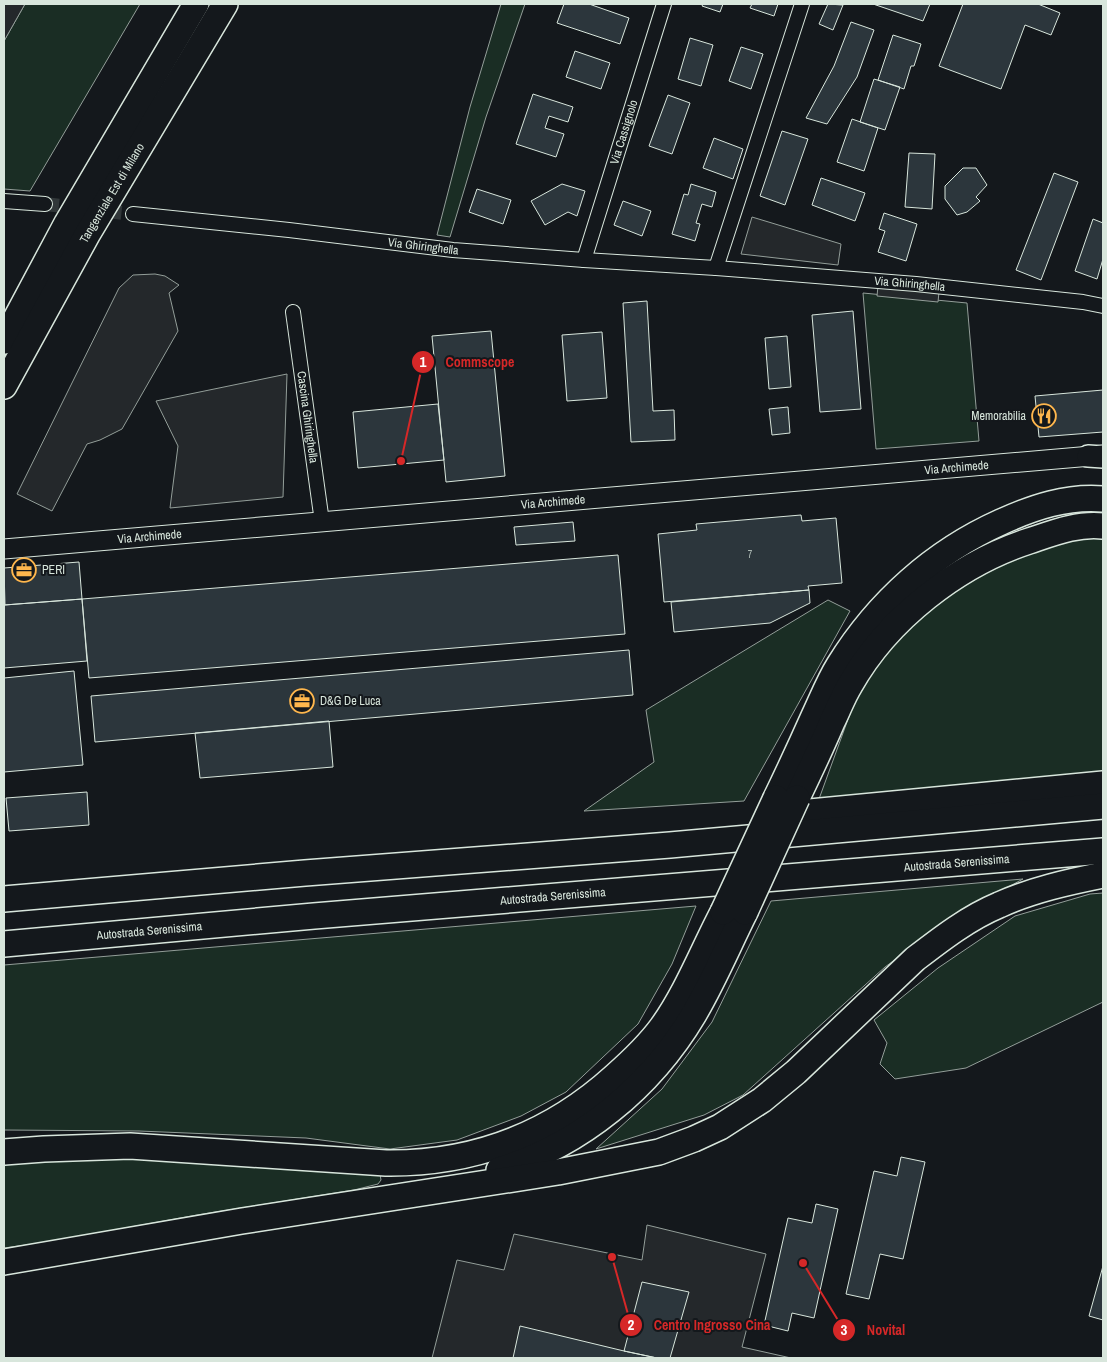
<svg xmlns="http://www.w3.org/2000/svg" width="1107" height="1362" viewBox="0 0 1107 1362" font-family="'Archivo Narrow',sans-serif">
  <rect width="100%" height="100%" fill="#14181c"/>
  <path fill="#1a2d24" stroke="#939e99" d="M25,4H140L30,191L4,189V41Z
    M501,4H525L486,117L450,237L437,235L470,107Z
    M863,293L967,303L979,441L876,449Z
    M1103,535V772L1094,775L819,799L863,678L899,634L947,594L999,564L1051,541Z
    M828,600L850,611L744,801L584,811L654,762L646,710Z
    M1023,879L958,914L885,967L743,1095L704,1115L596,1149L662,1089L712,1022L771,901Z
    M1103,893V1002L966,1068L895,1079L880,1064L887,1043L874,1020L938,968L1015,916L1090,894Z
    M696,906L672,964L638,1024L566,1092L521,1116L457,1140L390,1149L306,1138L139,1131L4,1130V965Z
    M76,1155L380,1174L381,1180L378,1184L354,1190L197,1215L48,1242L4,1248V1161Z"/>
  <path fill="#24282b" stroke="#939e99" d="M4,4H25L4,41Z
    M752,217L841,244L838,265L741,254Z
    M155,274L165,276L179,285L169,293L178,331L122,429L100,440L87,444L52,511L17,494L119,288L133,275Z
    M878,286L939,292L938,302L877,296Z
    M287,374L283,497L170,508L178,446L156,401Z
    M647,1225L766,1254L742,1347L791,1358H432L457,1260L504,1270L514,1234L642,1260Z"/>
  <path fill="#2c363c" stroke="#d8e6dc" d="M564,4H589L629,18L620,44L557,23Z
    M703,4H723L720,12L702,6Z
    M752,4H778L774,16L750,8Z
    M828,4L843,5L833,30L819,24Z
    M873,4H930L923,21Z
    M963,4H1038L1060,13L1051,35L1025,25L1001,89L939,66Z
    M851,22L874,30L857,77L827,124L806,118L834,66Z
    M893,35L921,44L914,66H911L904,89L878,80Z
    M690,38L713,45L701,86L678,79Z
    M741,47L763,54L751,89L729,81Z
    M575,51L610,63L601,89L566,77Z
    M874,79L900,87L885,130L860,122Z
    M533,94L573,107L568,122L549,116L545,128L564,134L556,157L516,144Z
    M668,95L690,103L672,154L649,146Z
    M852,119L878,128L864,171L837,162Z
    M782,131L808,139L785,205L760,196Z
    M714,138L743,149L733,179L703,168Z
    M909,153L935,154L932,209L905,207Z
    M963,168H976L987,185L976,197L980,201L967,212L957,215L945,199V186Z
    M1054,173L1078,182L1041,280L1016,270Z
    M821,178L865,193L855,221L812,205Z
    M562,184L585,191L577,216L568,212L545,225L531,201Z
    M691,184L716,192L712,207L702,204L696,223L700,224L695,241L672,234L684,194L688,195Z
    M477,189L511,200L503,224L469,212Z
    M623,201L651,211L642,236L614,225Z
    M884,213L917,224L906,261L878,252L885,231L879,229Z
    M1093,219L1103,223V259L1097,279L1075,271Z
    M647,301L653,411L674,410L675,440L631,442L623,303Z
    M853,311L861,409L820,412L812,315Z
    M491,331L505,476L446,482L432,336Z
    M602,332L607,398L567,401L562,335Z
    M787,336L791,387L769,389L765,338Z
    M1103,390V432L1039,437L1035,396Z
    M438,404L444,460L358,468L353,412Z
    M788,407L790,433L772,435L769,409Z
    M801,515L802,521L836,518L842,583L808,586L809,590L664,602L658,534L697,530L696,524Z
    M573,522L575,541L516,545L514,527Z
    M618,555L625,634L89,678L82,599Z
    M79,562L82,599L5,605L4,568Z
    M809,590L810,603L770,623L674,632L671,602Z
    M82,599L87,661L4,668V605Z
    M629,650L633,695L95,742L91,696Z
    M74,671L83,765L4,772V678Z
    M329,721L333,767L200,778L195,733Z
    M87,792L89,825L9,831L6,798Z
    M901,1157L925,1162L903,1259L880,1254L869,1299L846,1294L874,1171L897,1176Z
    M816,1204L838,1209L814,1318L792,1313L788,1331L764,1325L788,1218L812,1223Z
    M1103,1266V1320L1089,1316Z
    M642,1282L689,1292L670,1358H657L624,1351Z
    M520,1326L624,1351L657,1358H513Z"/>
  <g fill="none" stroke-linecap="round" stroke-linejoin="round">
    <path stroke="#313739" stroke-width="14" stroke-dasharray="14 7" stroke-linecap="butt" d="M45,204L133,214"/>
    <g stroke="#d8e6dc" stroke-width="16">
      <g id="street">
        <path d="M4,201L45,204"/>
        <path id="s1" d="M133,214L289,230L453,250L584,260L716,268L916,284L1083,302L1103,306"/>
        <path id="s2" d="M584,260L664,4"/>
        <path d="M716,268L802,4"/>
        <path id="s3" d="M293,312L322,522"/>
      </g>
    </g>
    <g stroke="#d8e6dc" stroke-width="21">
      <g id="secondary">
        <path id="s4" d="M4,549L1103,455"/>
      </g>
    </g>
    <g stroke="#d8e6dc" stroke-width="24">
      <path id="primary" d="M1088,456L1103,457"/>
    </g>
    <g stroke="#d8e6dc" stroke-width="28">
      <g id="highway">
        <path d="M4,341L67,223L196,4"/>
        <path id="s5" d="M4,386L88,233L225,4"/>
        <path d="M776,798C789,771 802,743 814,716C822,699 829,681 839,665C878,602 934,552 1001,522C1034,507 1067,496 1103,499"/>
        <path d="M797,798C809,773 821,748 832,722C838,710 843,696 850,685C887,619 958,564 1029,541C1053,533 1078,523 1103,526"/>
        <path d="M771,821L810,812L1103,784"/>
        <path d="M4,899L305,873L670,845L1103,806"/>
        <path id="s6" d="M4,944L314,916L1103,851"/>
        <path d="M4,1152L44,1149L130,1146L386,1163C473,1164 550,1135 615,1076C632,1061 648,1046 662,1027C687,992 703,950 723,912"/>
        <path d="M499,1170C580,1145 650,1088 694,1014C713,982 728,946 745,912"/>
        <path d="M4,1262L242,1221L558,1172L659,1152L694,1139L720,1127L762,1100L796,1072L915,959C941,939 968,918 999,905C1032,890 1068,882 1103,875"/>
      </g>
    </g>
    <use href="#street" stroke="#14181c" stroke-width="14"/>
    <use href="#secondary" stroke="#14181c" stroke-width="19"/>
    <use href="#primary" stroke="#14181c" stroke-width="21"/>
    <use href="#highway" stroke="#14181c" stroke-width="25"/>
    <g stroke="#d8e6dc" stroke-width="28" stroke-linecap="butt">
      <path id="highway-bridge" d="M723,912L776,798
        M745,912L797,798"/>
    </g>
    <use href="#highway-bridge" stroke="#14181c" stroke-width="25"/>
  </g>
  <defs>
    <g id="restaurant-ring" transform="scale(1.25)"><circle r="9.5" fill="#14181c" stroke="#ffb74d" stroke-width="1.5"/><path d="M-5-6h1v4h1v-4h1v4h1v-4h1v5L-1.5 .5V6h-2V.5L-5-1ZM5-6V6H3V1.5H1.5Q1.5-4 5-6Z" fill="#ffb74d"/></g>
    <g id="office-ring" transform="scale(1.25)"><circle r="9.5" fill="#14181c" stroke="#ffb74d" stroke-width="1.5"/><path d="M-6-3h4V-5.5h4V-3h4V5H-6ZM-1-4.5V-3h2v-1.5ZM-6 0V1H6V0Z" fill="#ffb74d"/></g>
  </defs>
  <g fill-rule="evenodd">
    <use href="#restaurant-ring" x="1044" y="416"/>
    <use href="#office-ring" x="24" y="570"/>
    <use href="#office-ring" x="302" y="701"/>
  </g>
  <g text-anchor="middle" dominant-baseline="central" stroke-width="4" stroke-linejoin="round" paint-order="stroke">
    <g font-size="10" fill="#adbab4">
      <text x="750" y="554">7</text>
    </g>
    <g font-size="12" fill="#d8e6dc" stroke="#14181c">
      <text stroke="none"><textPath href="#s2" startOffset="134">Via Cassignolo</textPath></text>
      <text stroke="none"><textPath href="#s5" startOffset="221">Tangenziale Est di Milano</textPath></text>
      <text stroke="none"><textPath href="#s1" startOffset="292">Via Ghiringhella</textPath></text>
      <text stroke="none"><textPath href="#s1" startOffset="780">Via Ghiringhella</textPath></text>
      <text stroke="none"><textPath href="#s3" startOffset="106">Cascina Ghiringhella</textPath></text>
      <text stroke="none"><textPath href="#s4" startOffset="956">Via Archimede</textPath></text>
      <text stroke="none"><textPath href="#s4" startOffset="551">Via Archimede</textPath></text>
      <text stroke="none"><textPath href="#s4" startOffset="146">Via Archimede</textPath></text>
      <text stroke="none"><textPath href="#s6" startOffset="956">Autostrada Serenissima</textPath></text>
      <text stroke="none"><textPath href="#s6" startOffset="551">Autostrada Serenissima</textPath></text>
      <text stroke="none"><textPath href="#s6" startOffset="146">Autostrada Serenissima</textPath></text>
    </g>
    <g font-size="12" fill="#d8e6dc" stroke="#14181c" text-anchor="start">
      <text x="1026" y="416" text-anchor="end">Memorabilia</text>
      <text x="42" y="570">PERI</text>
      <text x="320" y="701">D&amp;G De Luca</text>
    </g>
  </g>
  <path fill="none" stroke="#d62828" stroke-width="2" d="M401 461L423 362M612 1257L631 1325M803 1263L844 1330"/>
  <g fill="#d62828" stroke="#14181c" stroke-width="2">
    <circle cx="401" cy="461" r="5"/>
    <circle cx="612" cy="1257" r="5"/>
    <circle cx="803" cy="1263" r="5"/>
    <circle cx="423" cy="362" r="12"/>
    <circle cx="631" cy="1325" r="12"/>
    <circle cx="844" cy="1330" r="12"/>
  </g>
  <g font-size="15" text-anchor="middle" font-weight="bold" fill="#fff">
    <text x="423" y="367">1</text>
    <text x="631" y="1330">2</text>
    <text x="844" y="1335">3</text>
  </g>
  <g font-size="14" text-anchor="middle" font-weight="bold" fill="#d62828" stroke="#14181c" stroke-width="4" stroke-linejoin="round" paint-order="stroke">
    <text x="480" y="367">Commscope</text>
    <text x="712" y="1330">Centro Ingrosso Cina</text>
    <text x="886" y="1335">Novital</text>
  </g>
  <rect width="1107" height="1362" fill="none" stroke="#d8e6dc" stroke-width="10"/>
</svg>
